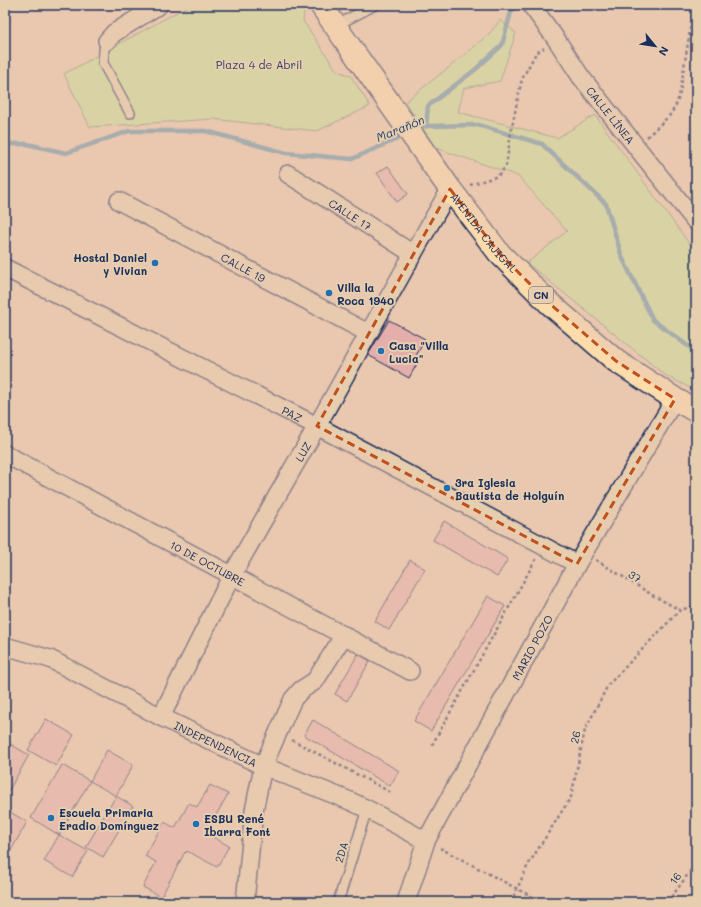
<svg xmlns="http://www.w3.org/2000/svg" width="701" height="907" viewBox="0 0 701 907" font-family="Mali,sans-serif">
  <rect width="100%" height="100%" fill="#eac7af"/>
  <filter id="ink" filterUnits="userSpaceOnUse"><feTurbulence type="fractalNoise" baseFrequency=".025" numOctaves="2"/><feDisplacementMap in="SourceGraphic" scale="8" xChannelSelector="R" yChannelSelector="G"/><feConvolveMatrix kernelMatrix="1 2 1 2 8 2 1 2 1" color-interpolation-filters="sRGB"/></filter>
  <g filter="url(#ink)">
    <path fill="#c6e097" stroke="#70887a" d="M190,5H305L303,21L337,71L350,75L370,106L317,131L213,119L90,127L64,74Z
      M500,20L516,33L500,81L464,88L458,112L557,138L595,115L696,253V391L665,375L527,263L567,231L518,176L436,148L405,102L467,53L490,33Z"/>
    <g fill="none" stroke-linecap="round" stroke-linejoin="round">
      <path stroke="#588dab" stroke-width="4.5" d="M426,126L428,106L446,92L476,69L502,45L511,12L517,5
        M416,130L426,126L478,125L542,144L606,204L622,257L653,320L696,352
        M5,144H27L66,153L129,131H206L286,153L352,159L406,135"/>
    </g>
    <path fill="#e5aeab" stroke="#1b2f5e" d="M388,166L408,194L397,202L377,173Z
      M389,320L425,339L415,358L419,360L409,378L368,355Z
      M444,521L508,559L497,577L433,540Z
      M410,560L425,569L389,630L375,621Z
      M488,596L505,606L431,731L414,721Z
      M358,654L370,661L347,701L335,694Z
      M46,719L74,735L56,766L28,750Z
      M313,720L399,771L390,786L304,735Z
      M5,741L29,755L5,797Z
      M107,750L133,765L116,796L90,781Z
      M62,765L90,781L59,835L31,818Z
      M210,785L228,794L206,833L229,846L217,867L187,851L186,853L185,852L161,897L143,887L156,862L145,856L164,822L175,828L189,803L197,807Z
      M116,796L133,806L103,857L86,847Z
      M5,809L27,822L5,861Z
      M59,835L88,851L72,877L44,861Z"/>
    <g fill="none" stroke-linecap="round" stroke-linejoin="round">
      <g stroke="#1b2f5e" stroke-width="12">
        <path id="lane" d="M335,26L375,5
          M107,41L104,50L103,63L130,113
          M338,902L367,809"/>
      </g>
      <g stroke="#1b2f5e" stroke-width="20">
        <g id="street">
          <path id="s1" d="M531,5L556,39L581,77L696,222"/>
          <path d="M107,41L114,33L159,5"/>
          <path id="s2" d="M288,174L413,254"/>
          <path id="s3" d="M119,201L368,333"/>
          <path id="s4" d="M5,268L317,426L577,564"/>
          <path id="s5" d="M5,454L410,671"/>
          <path id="s6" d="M5,646L50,659L161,717L263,766L350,801L367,809L426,841"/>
          <path id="s7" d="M161,717L232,575L317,426L413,254L450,189"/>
          <path d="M245,902L254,811L263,766L293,699L301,690L315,681L344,635"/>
          <path id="s8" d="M406,902L426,841L577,564L675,399"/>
        </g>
      </g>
      <g stroke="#1b2f5e" stroke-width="25">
        <g id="primary">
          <path id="s9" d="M321,5L343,37L450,189L499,253L549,303L616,361L675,399L696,411"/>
        </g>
      </g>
      <path stroke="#1b2f5e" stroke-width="2.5" stroke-dasharray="3 3" stroke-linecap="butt" d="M647,137L671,114L677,103L680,92L694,5
        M470,185L498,176L506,166L512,126L522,79L536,53L544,48
        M596,560L654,596L680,610
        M292,740L392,793
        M432,745L536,559
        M440,848L542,902
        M511,902L528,865L571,797L585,730L608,685L680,610L696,606
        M668,902L696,863"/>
      <use href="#lane" stroke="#e7ceaf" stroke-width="9"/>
      <use href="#street" stroke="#e7ceaf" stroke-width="17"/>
      <use href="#primary" stroke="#fddcac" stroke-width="22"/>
    </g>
  </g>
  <path d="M0 0H701V907H0ZM450,189L499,253L549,303L616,361L675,399L577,564L317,426Z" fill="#eac7af" fill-opacity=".55" fill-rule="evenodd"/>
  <path fill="none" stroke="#bf511c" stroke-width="3" stroke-dasharray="8 5" stroke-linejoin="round" d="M450,189L499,253L549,303L616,361L675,399L577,564L317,426Z"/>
  <g fill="#1f6fb2" stroke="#e7ceaf" stroke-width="1.5">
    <circle cx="155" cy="263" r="4"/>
    <circle cx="329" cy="293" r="4"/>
    <circle cx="381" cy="351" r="4"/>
    <circle cx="447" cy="488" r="4"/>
    <circle cx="51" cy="818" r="4"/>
    <circle cx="196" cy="824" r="4"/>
  </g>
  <g text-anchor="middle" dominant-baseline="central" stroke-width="4" stroke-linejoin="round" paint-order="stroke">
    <rect fill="#e7ceaf" stroke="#585f76" stroke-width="1" x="529" y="287" width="24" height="16" rx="3"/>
    <g font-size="10" font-weight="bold" fill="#1b2f5e">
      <text x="541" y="295">CN</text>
    </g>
    <g font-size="11" fill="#2c4164" stroke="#e7ceaf">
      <text x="259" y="64">Plaza 4 de Abril</text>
    </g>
    <g font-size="11" fill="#1b2f5e" stroke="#e7ceaf">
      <text stroke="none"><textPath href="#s1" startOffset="136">CALLE LÍNEA</textPath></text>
      <text stroke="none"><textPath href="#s2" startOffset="74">CALLE 17</textPath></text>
      <text stroke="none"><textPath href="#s9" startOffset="280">AVENIDA CAJIGAL</textPath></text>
      <text stroke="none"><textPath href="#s3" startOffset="141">CALLE 19</textPath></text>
      <text stroke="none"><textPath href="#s4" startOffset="322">PAZ</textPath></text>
      <text stroke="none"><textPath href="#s7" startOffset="301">LUZ</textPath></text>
      <text stroke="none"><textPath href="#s5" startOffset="230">10 DE OCTUBRE</textPath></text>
      <text transform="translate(635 576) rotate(32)">37</text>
      <text stroke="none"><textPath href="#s8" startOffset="285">MARIO POZO</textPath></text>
      <text transform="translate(575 737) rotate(-77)">26</text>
      <text stroke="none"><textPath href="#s6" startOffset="233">INDEPENDENCIA</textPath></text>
      <text transform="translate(341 852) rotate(-73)">2DA</text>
      <text transform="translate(675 878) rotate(-55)">16</text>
    </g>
    <g font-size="11" font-weight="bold" fill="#1b2f5e" stroke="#e7ceaf" text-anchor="start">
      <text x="147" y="257" text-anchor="end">Hostal Daniel<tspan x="147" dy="13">y Vivian</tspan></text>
      <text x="337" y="287">Villa la<tspan x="337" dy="13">Roca 1940</tspan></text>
      <text x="389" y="345">Casa "Villa<tspan x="389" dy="13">Lucia"</tspan></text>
      <text x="455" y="482">3ra Iglesia<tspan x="455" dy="13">Bautista de Holguín</tspan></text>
      <text x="59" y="812">Escuela Primaria<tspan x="59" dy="13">Eradio Domínguez</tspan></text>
      <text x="204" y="818">ESBU René<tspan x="204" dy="13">Ibarra Font</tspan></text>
    </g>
    <g font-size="12" font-style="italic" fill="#253f6b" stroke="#e7ceaf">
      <text transform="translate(400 128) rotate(-22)">Marañón</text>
    </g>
  </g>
  <rect width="701" height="907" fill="none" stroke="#e7ceaf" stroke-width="20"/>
  <rect x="10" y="10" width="681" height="887" fill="none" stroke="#1b2f5e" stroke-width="1.5" filter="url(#ink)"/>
  <g transform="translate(655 46) rotate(120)" stroke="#e7ceaf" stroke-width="3" paint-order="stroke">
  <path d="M0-3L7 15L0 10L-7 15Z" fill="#1b2f5e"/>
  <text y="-6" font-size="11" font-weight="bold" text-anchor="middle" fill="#1b2f5e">N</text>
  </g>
</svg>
